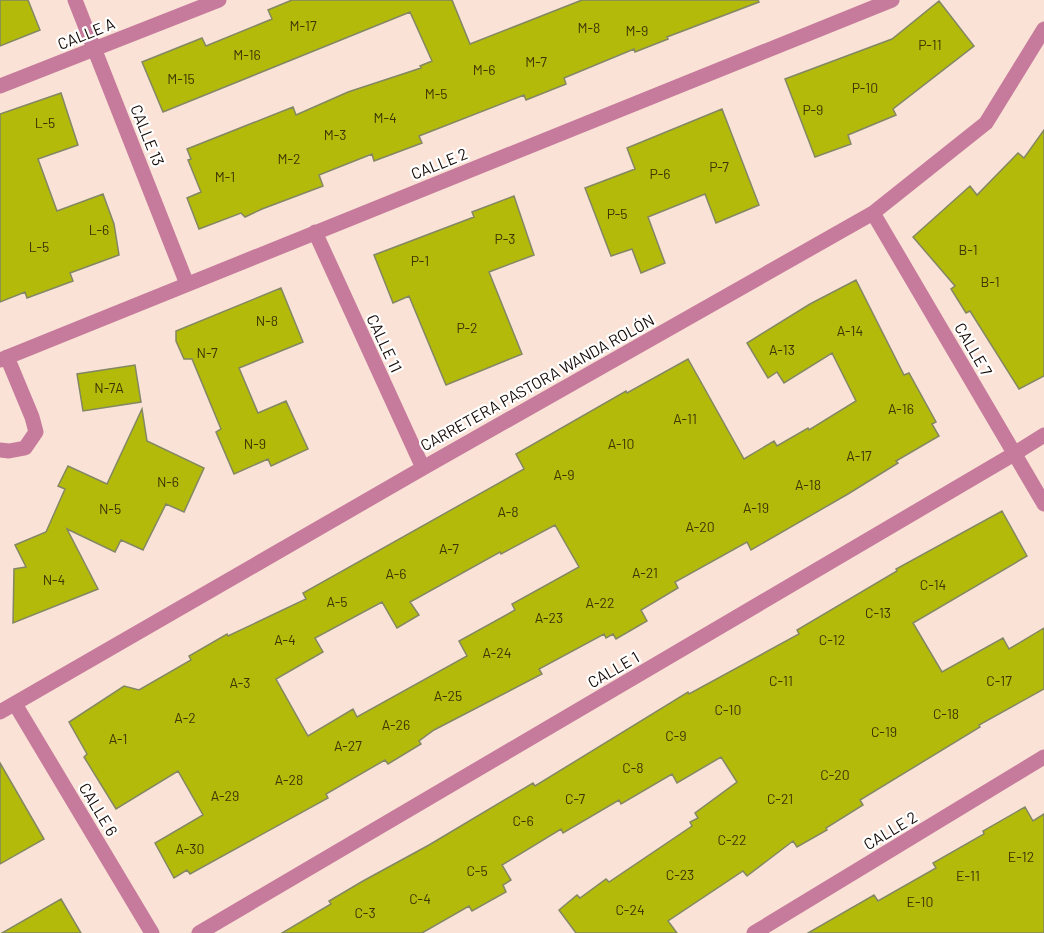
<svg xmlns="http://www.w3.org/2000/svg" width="1044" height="933" viewBox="0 0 1044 933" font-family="Barlow,sans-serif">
  <rect width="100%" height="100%" fill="#fae3d6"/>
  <path fill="#b3ba09" stroke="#838763" stroke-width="1.5" fill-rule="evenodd" d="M0,0H28L40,30L0,46Z
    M292,0H452L470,44L582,0H758L759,2L667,37L668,39L635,52L634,49L564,78L566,84L526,100L524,95L419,136L422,143L374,161L372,154L319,175L323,186L262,209L245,217L241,213L199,229L187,198L201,192L188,160L191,159L187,149L293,107L296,115L348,92L421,68L420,66L432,61L410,12L163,112L142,62L202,38L206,46L272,19L268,10Z
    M939,1L974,46L893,109L896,115L848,135L851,144L815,157L785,79L892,39Z
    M61,93L78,145L38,159L57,211L103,194L114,224L119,255L70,273L73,281L27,298L25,292L0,302V114Z
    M722,109L759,205L716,223L705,194L648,217L665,263L641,273L632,249L611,256L585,188L635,169L627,148Z
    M1044,130V376L1019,389L970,311L966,313L951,289L955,286L913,237L970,186L977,195L1018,153L1024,158Z
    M514,196L534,255L489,272L522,354L446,385L409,296L393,303L374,255L474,217L472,212Z
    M856,280L904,375L909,373L936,422L932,424L939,436L896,461L898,463L848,494L751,550L747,542L675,582L678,588L641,610L647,621L616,639L613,634L606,638L604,634L539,669L542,674L434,730L419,741L421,744L388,764L385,760L326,794L328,798L190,874L187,870L174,878L155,843L203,815L178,771L116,809L84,757L87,754L69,722L124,686L139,690L191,660L189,656L227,634L228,636L306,599L303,593L524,469L516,454L626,391L627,393L688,359L744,459L774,441L777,446L808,428L809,430L856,401L832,353L784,383L777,372L768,378L747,343L810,304ZM555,525L579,567L512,604L515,610L459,641L467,656L357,717L353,709L308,736L276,679L323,652L315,638L382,602L397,628L419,615L410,602L500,552L501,554Z
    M281,288L303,342L239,368L258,413L286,401L308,449L271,466L268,459L234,474L216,432L221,429L192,359H184L176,341V331Z
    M135,365L141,402L83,411L77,374Z
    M142,409L147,441L204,468L184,512L166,504L143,550L121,540L115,552L67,529L98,589L13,623L14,569L26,567L15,545L46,532L65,489L58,486L68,466L107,484Z
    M1002,511L1027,556L913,623L942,672L1003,638L1009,649L1044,628V689L979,725L980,727L860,800L863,805L826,828L827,830L797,847L793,841L747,876L743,871L668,921L677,933H576L559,910L577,895L580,898L606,879L609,882L692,826L690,822L698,818L695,813L737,782L721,757L677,783L672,774L621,804L619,800L563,833L561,829L502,865L511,880L503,885L506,892L472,911L469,906L422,933H282L331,904L329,901L363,881L429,845L533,783L535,786L688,692L689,694L799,634L797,630L897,571L896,569Z
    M0,763L44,839L0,864Z
    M1025,807L1033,821L1044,814V933H808L874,895L878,901L936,868L933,863L984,834L983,831Z
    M61,899L81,933H2Z"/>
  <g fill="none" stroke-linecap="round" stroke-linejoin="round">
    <path stroke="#c77b9c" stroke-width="15" d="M75,0L187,284
      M0,86L219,0
      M873,213L1044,504
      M315,232L423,468
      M0,360L892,0
      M0,450L9,451L25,448L36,432L32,417L7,357
      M15,704L152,933
      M0,712L423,468L873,213L986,123L1044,29
      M199,933L1014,454L1044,435
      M754,933L1044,757"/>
  </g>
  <g text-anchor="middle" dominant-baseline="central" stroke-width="4.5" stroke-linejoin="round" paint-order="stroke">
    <g font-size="14" fill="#3c3505">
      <text x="303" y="25">M-17</text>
      <text x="589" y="27">M-8</text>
      <text x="637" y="30">M-9</text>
      <text x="930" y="44">P-11</text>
      <text x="247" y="54">M-16</text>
      <text x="536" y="61">M-7</text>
      <text x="484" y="69">M-6</text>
      <text x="181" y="78">M-15</text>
      <text x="865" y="87">P-10</text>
      <text x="436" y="93">M-5</text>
      <text x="813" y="109">P-9</text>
      <text x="385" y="117">M-4</text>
      <text x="45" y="122">L-5</text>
      <text x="335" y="134">M-3</text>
      <text x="289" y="158">M-2</text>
      <text x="719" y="166">P-7</text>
      <text x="660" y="173">P-6</text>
      <text x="225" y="176">M-1</text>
      <text x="617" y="213">P-5</text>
      <text x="99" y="229">L-6</text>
      <text x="505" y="238">P-3</text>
      <text x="39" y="246">L-5</text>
      <text x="968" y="249">B-1</text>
      <text x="420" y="260">P-1</text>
      <text x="990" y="281">B-1</text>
      <text x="267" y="320">N-8</text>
      <text x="467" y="327">P-2</text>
      <text x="850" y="330">A-14</text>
      <text x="782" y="349">A-13</text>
      <text x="207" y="352">N-7</text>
      <text x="109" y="387">N-7A</text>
      <text x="901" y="408">A-16</text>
      <text x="685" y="418">A-11</text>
      <text x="255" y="443">N-9</text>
      <text x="621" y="443">A-10</text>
      <text x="859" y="455">A-17</text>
      <text x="564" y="474">A-9</text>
      <text x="168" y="481">N-6</text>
      <text x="808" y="484">A-18</text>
      <text x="756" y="507">A-19</text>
      <text x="110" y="508">N-5</text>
      <text x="508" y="511">A-8</text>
      <text x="700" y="526">A-20</text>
      <text x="449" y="548">A-7</text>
      <text x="645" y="572">A-21</text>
      <text x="396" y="573">A-6</text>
      <text x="54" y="579">N-4</text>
      <text x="933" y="584">C-14</text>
      <text x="337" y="601">A-5</text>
      <text x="600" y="602">A-22</text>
      <text x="878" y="612">C-13</text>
      <text x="549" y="617">A-23</text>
      <text x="285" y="639">A-4</text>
      <text x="832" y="639">C-12</text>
      <text x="497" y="652">A-24</text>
      <text x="781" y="680">C-11</text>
      <text x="999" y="680">C-17</text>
      <text x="240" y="682">A-3</text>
      <text x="448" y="695">A-25</text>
      <text x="728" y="709">C-10</text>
      <text x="946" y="713">C-18</text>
      <text x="185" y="717">A-2</text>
      <text x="396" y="724">A-26</text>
      <text x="884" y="731">C-19</text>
      <text x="676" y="735">C-9</text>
      <text x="118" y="738">A-1</text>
      <text x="348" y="745">A-27</text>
      <text x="633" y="767">C-8</text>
      <text x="835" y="774">C-20</text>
      <text x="289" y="779">A-28</text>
      <text x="225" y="795">A-29</text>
      <text x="575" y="798">C-7</text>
      <text x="780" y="798">C-21</text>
      <text x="523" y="820">C-6</text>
      <text x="732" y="839">C-22</text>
      <text x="190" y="848">A-30</text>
      <text x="1021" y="856">E-12</text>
      <text x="477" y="870">C-5</text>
      <text x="680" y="874">C-23</text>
      <text x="968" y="875">E-11</text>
      <text x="420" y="898">C-4</text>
      <text x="920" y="901">E-10</text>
      <text x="630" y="909">C-24</text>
      <text x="365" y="912">C-3</text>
    </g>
    <g font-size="16" fill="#150904" stroke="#fff">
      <text transform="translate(86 33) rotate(-22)">CALLE A</text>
      <text transform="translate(148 135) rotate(68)">CALLE 13</text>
      <text transform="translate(439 163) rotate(-22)">CALLE 2</text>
      <text transform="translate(385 343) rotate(65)">CALLE 11</text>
      <text transform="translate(974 349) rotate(60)">CALLE 7</text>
      <text transform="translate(537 382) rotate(-29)">CARRETERA PASTORA WANDA ROLÓN</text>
      <text transform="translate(613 669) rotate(-30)">CALLE 1</text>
      <text transform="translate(99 809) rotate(59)">CALLE 6</text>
      <text transform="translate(890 830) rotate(-31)">CALLE 2</text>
    </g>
  </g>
</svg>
